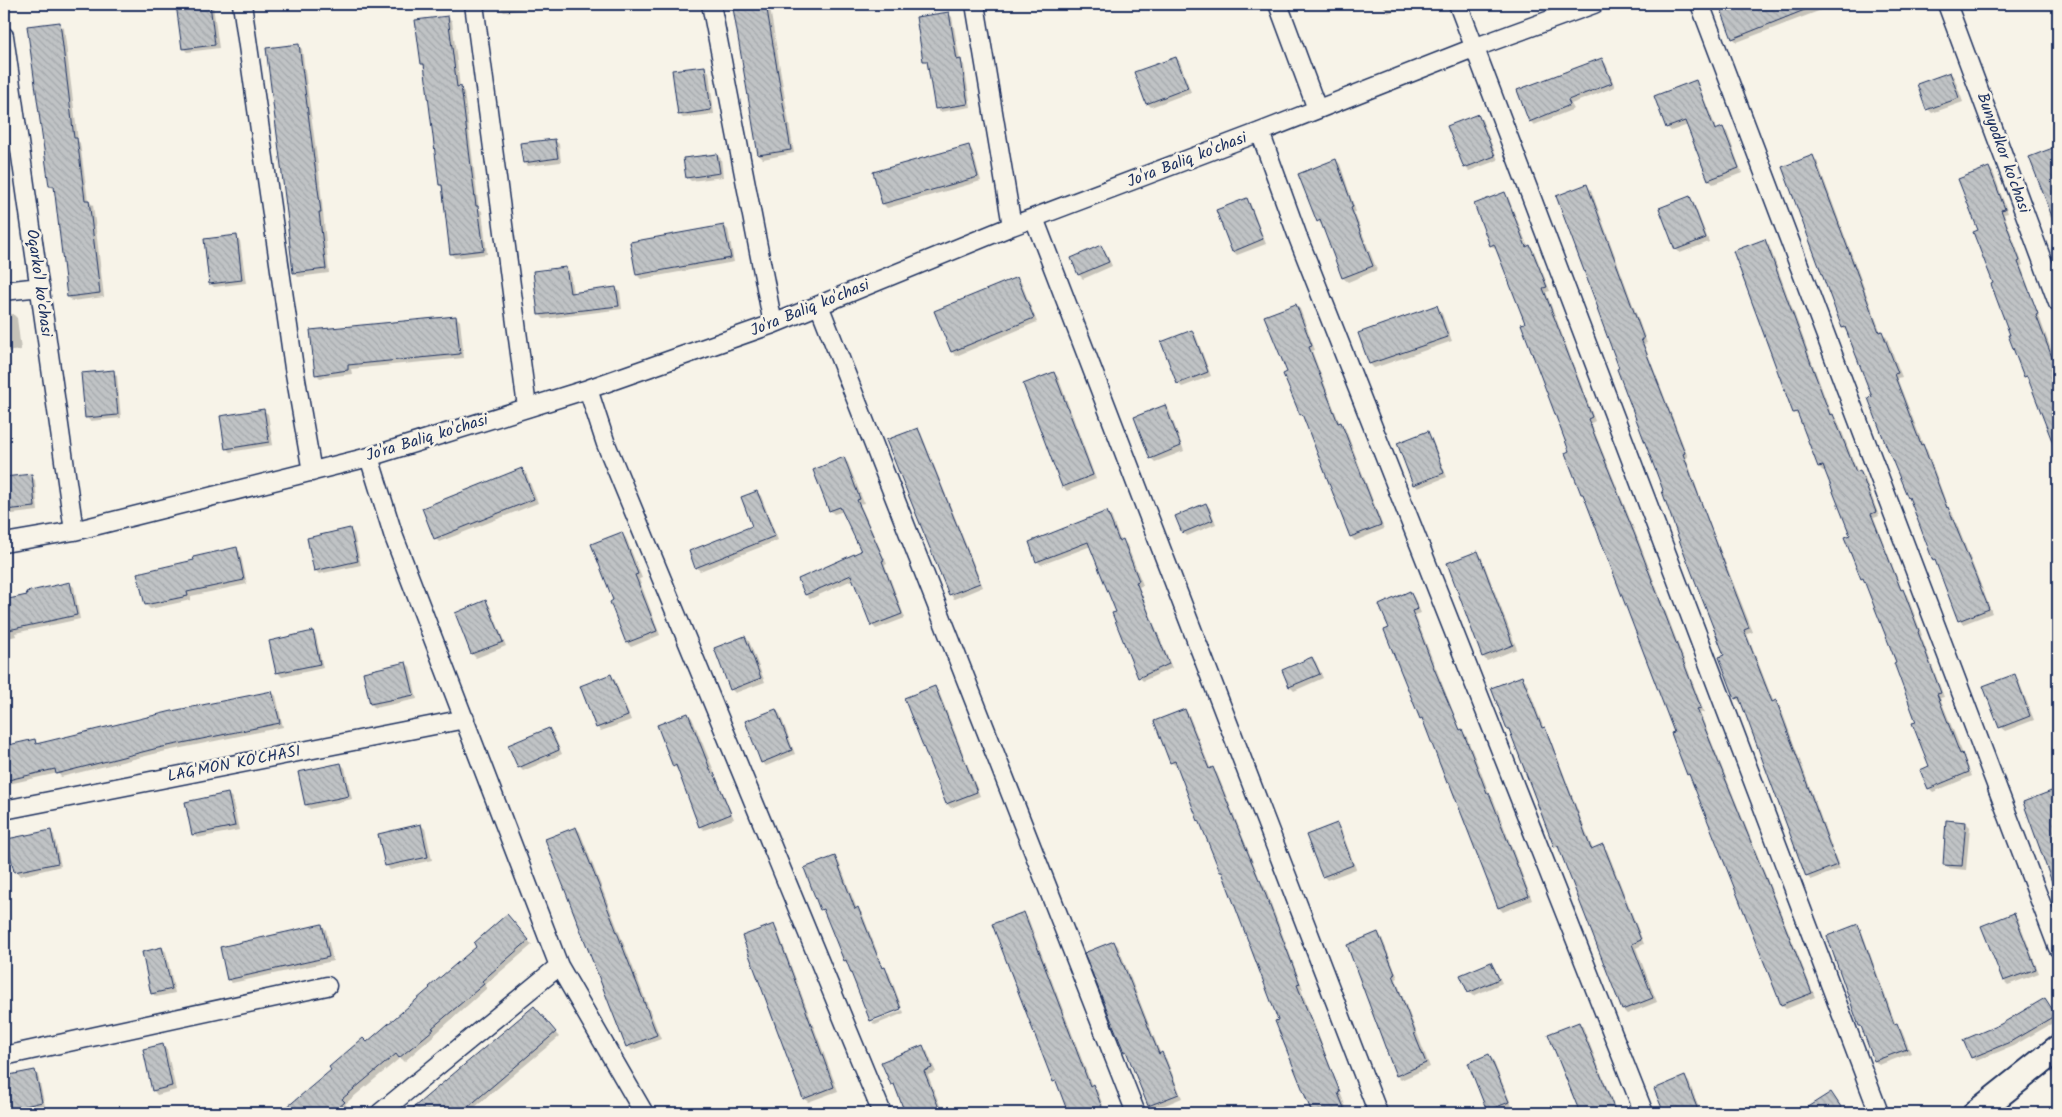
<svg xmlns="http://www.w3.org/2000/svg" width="2062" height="1117" viewBox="0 0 2062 1117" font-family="Kalam,sans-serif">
  <defs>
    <pattern id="building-back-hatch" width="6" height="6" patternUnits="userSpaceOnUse" patternTransform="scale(1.25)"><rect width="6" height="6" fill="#c0c3c5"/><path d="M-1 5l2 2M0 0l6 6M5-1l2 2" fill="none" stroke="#a4a8ac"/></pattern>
  </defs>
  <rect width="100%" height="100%" fill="#f7f3e8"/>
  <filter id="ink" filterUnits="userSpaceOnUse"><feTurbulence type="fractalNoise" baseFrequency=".02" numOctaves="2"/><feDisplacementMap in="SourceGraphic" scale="10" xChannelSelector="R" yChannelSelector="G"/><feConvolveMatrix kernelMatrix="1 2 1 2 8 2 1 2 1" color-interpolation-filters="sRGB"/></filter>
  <g filter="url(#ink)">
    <path fill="#0003" d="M193,4H211L213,6L219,48L187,52L183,48L178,6Z
      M499,4H535V8L504,12L500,8Z
      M766,4L770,8L794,153L763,159L759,155Z
      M1221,4H1242L1225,10Z
      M1382,4H1415L1388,13Z
      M1732,4H1837L1737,42L1733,38L1722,8Z
      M948,13L952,17L960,60L964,65L971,107L940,112L936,108L929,65L925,61Z
      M448,17L452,21L460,87L464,92L479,209L482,211L487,254L455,258L451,254L443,188L440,185L426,68L422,64Z
      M59,24L64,28L78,141L80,143L88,201L93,205L104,297L72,301L68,297L56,190L50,186Z
      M298,45L302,49L319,172L329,273L298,277L294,272L291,230Z
      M1176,58L1180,62L1191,92L1151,107L1147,103Z
      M1602,60L1606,64L1615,87L1571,104L1574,109L1534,125L1530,121Z
      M705,68L709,72L714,114L683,118L679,114Z
      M1950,73L1954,77L1963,102L1932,113L1928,109Z
      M1695,82L1699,86L1717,130L1722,128L1727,132L1742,173L1713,184L1709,180L1688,125L1671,131L1667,127Z
      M1478,116L1482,120L1498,160L1469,171L1465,167Z
      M554,140L559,144L561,162L528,166L524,162Z
      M968,146L972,150L981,181L887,208L883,204L874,173Z
      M2058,147V237L2048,211L2051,210L2031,158Z
      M717,155L721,159L723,177L691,181L687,177Z
      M1813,157L1817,161L1881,333L1886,336L1902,377L1897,378L1924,447L1927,450L1949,510L1952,512L1992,613L1963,624L1959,620L1938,563L1934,560L1873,397L1847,332L1843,328L1784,168Z
      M1336,160L1340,164L1356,212H1354L1377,270L1348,282L1343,278L1323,226L1318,221Z
      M1989,168L1993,172L2008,213L2004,214L2023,265L2021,266L2058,369V436L2054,437L2029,380L2025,376L1994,284L1979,230Z
      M1587,186L1591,190L1647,343L1644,344L1688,457L1686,458L1711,527L1753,632L1747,634L1774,703L1776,702L1780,706L1840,869L1811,880L1807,876L1742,702H1740L1736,698L1726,656L1621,369Z
      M1504,193L1508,197L1528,247H1530L1534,251L1550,291L1546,292L1595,421L1591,423L1638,539L1704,712L1700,713L1815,997L1786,1009L1782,1005L1692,777L1688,774L1676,733L1585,497L1582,494L1571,452L1527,323L1497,248L1495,249L1491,245Z
      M1689,197L1693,201L1709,242L1680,253L1676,249Z
      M1246,199L1250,203L1266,244L1237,255L1233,251Z
      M724,226L728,230L734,262L641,279L637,275Z
      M4,234L8,267H4Z
      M236,237L240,241L246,283L214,287L210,283Z
      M1764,241L1769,245L1832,416L1837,419L1858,473L1860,472L1864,476L1879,516L1874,518L1902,590L1907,595L1922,635L1921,636L1944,697L1940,698L1972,776L1933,792L1929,788L1931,767L1918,722L1866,583L1862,578L1851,536L1826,470L1823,471L1819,467L1800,416L1795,414L1803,410Z
      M1101,246L1105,250L1112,266L1083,279L1079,275L1073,259Z
      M566,268L570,272L573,294L616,288L620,292L622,309L544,319L540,315Z
      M1017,278L1021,282L1037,322L956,356L952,352Z
      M1295,305L1300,309L1315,350L1312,351L1340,424L1345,428L1384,529L1355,541L1351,537L1305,419L1301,415Z
      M1437,307L1441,311L1452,341L1374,368L1370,364Z
      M13,314L17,318L21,350L4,352V315Z
      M456,317L460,321L464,358L351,369L352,374L320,378L316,374Z
      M1192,331L1196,336L1211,376L1182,387L1178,383Z
      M113,372L117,376L121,418L90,421L86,417Z
      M1054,373L1058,377L1096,479L1067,491L1063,487L1025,385Z
      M1165,406L1169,410L1184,451L1155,462L1151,458Z
      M263,410L268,414L273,445L230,452L226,448Z
      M917,429L921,433L983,587L954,599L950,594Z
      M1427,432L1431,437L1447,477L1418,488L1414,484Z
      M844,459L848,463L864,503L860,504L887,564L885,565L905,618L876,629L872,625L854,579L810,599L806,595L800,580L862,552L844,511L834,514L830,510Z
      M522,469L526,473L538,503L439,542L435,538Z
      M31,476L35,480L38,511L4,515V478Z
      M757,492L761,496L778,540L700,571L696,567L754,527Z
      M1206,504L1210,508L1216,524L1187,536L1183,532Z
      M1107,512L1111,516L1121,542L1123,541L1127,545L1143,585L1139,587L1172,668L1143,681L1139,677L1117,612L1091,546L1041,565L1037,561Z
      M350,530L354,534L361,565L319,574L315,570Z
      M622,534L626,538L642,578L639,579L660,635L631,647L627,643L611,602L615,601Z
      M236,548L240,552L247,584L191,596V600L150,609L146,605L195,561Z
      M1477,552L1481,556L1517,649L1487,661L1483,657L1448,564Z
      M69,583L74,587L80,619L15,633L16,636L4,639V601Z
      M1410,593L1414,597L1421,613L1415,615L1437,671L1461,731L1466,735L1490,795L1493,798L1532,900L1503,912L1499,908L1425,722L1421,718L1391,629Z
      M486,602L490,606L506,646L476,658L472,654L457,613Z
      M312,632L316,636L323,668L282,677L278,673L271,642Z
      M745,637L749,641L765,682L735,693L731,689Z
      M1312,658L1316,662L1323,678L1294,691L1290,687L1283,671Z
      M406,663L410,667L417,699L375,708L371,704L364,673Z
      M611,675L615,680L631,720L601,731L597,727Z
      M2014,675L2018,679L2034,720L2005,731L2000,727Z
      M1522,677L1526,681L1544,729L1548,733L1593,850L1603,846L1607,850L1644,944L1636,948L1657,1002L1627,1014L1623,1010L1561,850L1555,846L1512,733L1508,729Z
      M935,688L939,692L980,796L951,808L947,804L906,699Z
      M272,692L276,696L283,727L162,752L61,777L58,773L4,785V748L35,741L38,744Z
      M775,710L780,714L795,754L766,766L762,762Z
      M1185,711L1189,715L1211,770L1212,769L1217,773L1261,882L1264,885L1303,989H1301L1348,1113H1314L1277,1021L1279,1020L1224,875L1221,872L1202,823L1199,820L1178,766H1176L1171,762Z
      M688,714L692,718L734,819L704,830L700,826L678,770L674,766Z
      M549,729L553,733L562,754L523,771L519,767Z
      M341,764L345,768L352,799L310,809L306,805Z
      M2053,791L2058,797V901L2024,802Z
      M228,794L232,798L239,830L197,838L193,834Z
      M1966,823L1970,827L1966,870L1948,868L1944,864Z
      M421,825L425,829L432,860L390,870L386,865Z
      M1337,825L1341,829L1356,869L1327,880L1323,876Z
      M576,828L580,832L661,1039L632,1050L628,1046Z
      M50,831L54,835L61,866L20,876L16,871Z
      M835,858L839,862L857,909L862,913L884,969L889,973L902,1008L871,1021L849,965L845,961L825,913L821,909Z
      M1023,914L1028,918L1092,1086L1097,1090L1106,1113H1070L1059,1086L1054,1081Z
      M2014,915L2018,919L2039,973L2008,985L2004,981Z
      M511,920L532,945L485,985L487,988L404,1062L400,1058L345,1104L348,1107L340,1113H282L367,1044Z
      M322,925L326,930L333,961L232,983L228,979Z
      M773,925L777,929L838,1091L808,1102L804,1098Z
      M1857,925L1861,929L1896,1025L1901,1029L1911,1053L1879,1065L1875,1061L1864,1029L1860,1026Z
      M1378,934L1382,938L1398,978L1396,979L1430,1067L1401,1080L1397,1076Z
      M1114,942L1118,946L1161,1055L1166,1058L1182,1098L1153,1110L1149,1106L1129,1056L1125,1052Z
      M162,948L166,952L175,993L156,997L152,993Z
      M1491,964L1495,968L1502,983L1473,996L1469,992Z
      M2045,999L2058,1020L2013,1046L1976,1061L1972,1057L2001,1025Z
      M534,1008L559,1037L468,1113H409Z
      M903,1010L904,1013L875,1025L872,1022Z
      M1579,1023L1583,1027L1617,1113H1581L1550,1035Z
      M163,1046L167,1050L176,1090L157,1095L153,1090Z
      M923,1047L927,1051L936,1072L928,1075L943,1113H907L897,1088L892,1084Z
      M1489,1056L1493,1060L1512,1106L1495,1113L1488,1110Z
      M34,1071L38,1075L45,1106L14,1113H4V1078Z
      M1685,1078L1689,1082L1701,1113H1665L1655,1089Z
      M1831,1093L1845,1113H1801Z"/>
    <path fill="url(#building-back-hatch)" stroke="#1b2f5e" d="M176,4H210L215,45L182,49Z
      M760,4H766L791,150L758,155L733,8Z
      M1729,4H1817V5L1732,39L1720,7Z
      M949,12L957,60L961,59L968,104L935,109L927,61H923L916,17Z
      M448,16L457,87L461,86L476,206H478L484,250L450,254L442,185H439L424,64H421L415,20Z
      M60,22L74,138H77L85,200H89L100,293L67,297L54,186H49L27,26Z
      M299,44L321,212H319L326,269L293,273L288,229H289L266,48Z
      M1176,57L1188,88L1146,104L1134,72Z
      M1602,58L1612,83L1568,100L1570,105L1529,122L1517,90Z
      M705,66L711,110L678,115L672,70Z
      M1950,72L1959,98L1926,110L1917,84Z
      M1696,80L1715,130L1723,127L1739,168L1708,180L1685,121L1666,128L1654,96Z
      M1478,114L1495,156L1464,168L1447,126Z
      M555,139L558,158L523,163L520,143Z
      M969,145L978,177L882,204L873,172Z
      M2058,146V228L2057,229L2029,157Z
      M717,154L720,173L686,178L683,158Z
      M1813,155L1879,332L1882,331L1898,373L1894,374L1921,445L1923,444L1947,508L1948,507L1989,609L1958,621L1935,560L1933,561L1909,497L1908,498L1884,440L1868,398L1872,397L1845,327L1842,328L1782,167Z
      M1336,159L1353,207L1351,208L1373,266L1342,278L1320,220L1317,222L1298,174Z
      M1989,167L2005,209L2001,210L2020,261L2018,262L2038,314L2036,315L2058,373V454H2057L2027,376L2024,377L2008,335H2010L1991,284L1993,283L1973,232L1978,230L1958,179Z
      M1587,184L1644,339H1641L1685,453L1683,454L1708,521L1749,628L1744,630L1772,702L1776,700L1837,865L1806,877L1739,697L1735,699L1719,657L1724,655L1681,545L1662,491L1663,490L1617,369L1619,368L1597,309L1598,308L1556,196Z
      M1505,192L1526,247L1530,245L1547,287L1543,288L1592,417L1588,419L1634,533L1701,708L1697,709L1812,993L1781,1005L1689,774L1687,775L1671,733L1674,732L1583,494H1581L1565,453L1569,451L1521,324L1525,323L1494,244L1490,246L1474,204Z
      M1690,196L1706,238L1675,250L1659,208Z
      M1247,198L1263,239L1232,252L1216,210Z
      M724,225L731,258L636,275L630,242Z
      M237,235L242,280L209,284L204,239Z
      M1765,239L1830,415L1833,414L1856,472L1860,470L1876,512L1871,514L1901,590L1903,589L1919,631L1918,632L1941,693L1937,694L1960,754L1962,753L1969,772L1928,789L1920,770L1929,766L1912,723L1916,722L1894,663L1896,662L1863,578L1861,579L1844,537L1850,535L1823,466L1818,467L1797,412L1793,413L1733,251Z
      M1101,245L1109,262L1078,275L1071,258Z
      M566,267L570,293L616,287L619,306L538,315L533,271Z
      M1017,277L1034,318L951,352L934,311Z
      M1296,304L1312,346L1309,347L1338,423L1341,422L1381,525L1350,537L1302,414L1300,415L1283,374L1287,372L1264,316Z
      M1437,305L1448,337L1369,364L1358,333Z
      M456,316L460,354L348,365V370L315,375L310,330Z
      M1192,330L1208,372L1177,384L1161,342Z
      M114,370L118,415L85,418L81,373Z
      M1054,372L1093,475L1062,487L1023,384Z
      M1165,405L1181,446L1150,459L1134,417Z
      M264,409L269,442L225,449L220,416Z
      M918,428L980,583L949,595L886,440Z
      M1428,431L1444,473L1413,485L1397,443Z
      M844,457L860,499L857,500L884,560L882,561L902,614L871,626L851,575L805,595L798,579L861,551L840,507L829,511L813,470Z
      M522,468L534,499L434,539L422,508Z
      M32,474L35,507L4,510V477Z
      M757,491L775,536L695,568L689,551L752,526L741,497Z
      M1206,503L1213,520L1182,533L1175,516Z
      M1107,511L1119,541L1123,539L1139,581L1136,582L1169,664L1138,678L1112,613L1116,612L1088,542L1036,562L1029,542Z
      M350,528L358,561L314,571L307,538Z
      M622,532L638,574L635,575L657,631L626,643L610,602L613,600L591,544Z
      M237,547L244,580L187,592L188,596L145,605L137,573L194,560L193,557Z
      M1478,551L1513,645L1482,657L1447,563Z
      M70,582L77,615L4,631V600L27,595L26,592Z
      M1410,591L1418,609L1412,611L1433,666L1460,730L1462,729L1487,793H1489L1529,896L1498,908L1449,782L1447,783L1422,718L1420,719L1384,630L1389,628L1379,605Z
      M486,600L503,642L471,654L455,613Z
      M313,631L320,664L276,673L269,641Z
      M745,636L761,678L730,690L714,648Z
      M1312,657L1320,674L1289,687L1282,670Z
      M406,662L414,695L370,704L363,672Z
      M611,674L628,716L596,728L580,686Z
      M2015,674L2030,716L1999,728L1983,686Z
      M1522,676L1542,728L1545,727L1591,849L1603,844L1641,940L1632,944L1653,998L1622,1010L1558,846L1554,847L1509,729H1507L1491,688Z
      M935,686L977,792L946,804L904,698Z
      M272,691L280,723L158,748L56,774L55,769L4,781V746L35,739L36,744L172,711Z
      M776,709L792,750L761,763L745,721Z
      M1185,709L1209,769L1213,767L1259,880H1260L1300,984L1297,985L1340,1092L1338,1093L1346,1113H1312L1275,1021L1278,1020L1222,872H1220L1199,820L1198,821L1175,761L1170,763L1154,721Z
      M688,713L712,774L714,773L731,814L699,827L676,765L673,767L657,725Z
      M549,728L559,750L518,768L508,745Z
      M341,763L349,796L305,805L298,772Z
      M2054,790L2058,801V896H2057L2023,802Z
      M228,793L235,826L192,835L185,802Z
      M1946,820L1966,822L1962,866L1943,865Z
      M1337,823L1353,865L1322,877L1306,835Z
      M421,824L428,857L385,866L378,834Z
      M576,827L657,1035L626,1047L545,839Z
      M51,830L58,863L14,872L7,839Z
      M835,856L855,909L858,907L882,968L885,967L901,1009L870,1021L846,960L844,961L823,909L820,910L804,868Z
      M1024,912L1090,1086L1093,1084L1104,1113H1068L1056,1081L1053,1082L992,924Z
      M2014,913L2036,969L2003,981L1981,926Z
      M507,914L529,940L482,981L484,984L432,1028L434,1029L399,1058L396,1054L342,1099L345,1102L332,1113H280L331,1070L329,1067L363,1038L367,1042L430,988L429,987L476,947L474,943Z
      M322,924L329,957L227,980L220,947Z
      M774,924L834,1087L803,1099L742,936Z
      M1858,924L1894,1024L1897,1023L1907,1049L1874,1061L1861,1026H1859L1827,936Z
      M1378,932L1395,974L1393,975L1415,1032L1414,1033L1426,1063L1396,1076L1347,945Z
      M1114,941L1159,1054L1162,1052L1179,1094L1148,1106L1126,1051L1124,1052L1084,953Z
      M162,947L172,989L151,994L142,952Z
      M1491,962L1499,979L1468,993L1460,975Z
      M2045,998L2056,1015L2010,1042L1971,1058L1963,1040L2001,1024Z
      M534,1006L556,1032L461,1113H407Z
      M1579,1022L1603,1081L1616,1113H1580L1565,1076L1548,1034Z
      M163,1044L172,1086L152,1091L143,1049Z
      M923,1045L932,1068L924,1071L941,1113H905L894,1084L891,1085L881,1062Z
      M1489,1054L1509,1102L1487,1111L1468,1063Z
      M35,1070L42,1102L4,1111V1076Z
      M1685,1076L1699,1113H1664L1654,1089Z
      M1831,1092L1845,1113H1798Z"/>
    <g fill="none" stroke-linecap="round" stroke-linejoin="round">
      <g stroke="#1b2f5e" stroke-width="21">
        <path id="street" d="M242,4L294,368L312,472
          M474,4L527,407
          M711,4L773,324
          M975,4L1012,226
          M1278,4L1317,109
          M1458,4L1879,1113
          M1700,4L2058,948
          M1947,4L2058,303
          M4,36L74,531
          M1260,132L1299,240L1644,1113
          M1034,218L1378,1113
          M4,291L40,287
          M819,305L1136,1113
          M588,389L606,444L882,1113
          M369,457L394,537L559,966L644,1113
          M4,543L74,531L369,457L588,389L773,324L1012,226L1260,132L1476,47L1594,4
          M4,810L465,719
          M4,1056L327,986
          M380,1113L559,966"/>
      </g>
      <g stroke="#1b2f5e" stroke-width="29">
        <path id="secondary" d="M1976,1113L2058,1048"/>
      </g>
      <use href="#street" stroke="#f7f3e8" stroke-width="18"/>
      <use href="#secondary" stroke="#f7f3e8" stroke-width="25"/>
    </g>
  </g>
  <g text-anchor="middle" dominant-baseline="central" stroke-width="5" stroke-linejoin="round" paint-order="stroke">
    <g font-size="16" fill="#1b2f5e" stroke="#f7f3e8">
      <text transform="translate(2003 153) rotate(70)">Bunyodkor ko'chasi</text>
      <text transform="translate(1187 160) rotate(-21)">Jo'ra Baliq ko'chasi</text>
      <text transform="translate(39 283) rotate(82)">Oqarko'l ko'chasi</text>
      <text transform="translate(810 308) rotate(-22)">Jo'ra Baliq ko'chasi</text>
      <text transform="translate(427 438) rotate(-17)">Jo'ra Baliq ko'chasi</text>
      <text transform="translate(234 764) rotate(-11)">LAG'MON KO'CHASI</text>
    </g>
  </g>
  <rect width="2062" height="1117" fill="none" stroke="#f7f3e8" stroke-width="20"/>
  <rect x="10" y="10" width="2042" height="1097" fill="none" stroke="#1b2f5e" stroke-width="2" filter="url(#ink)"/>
</svg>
